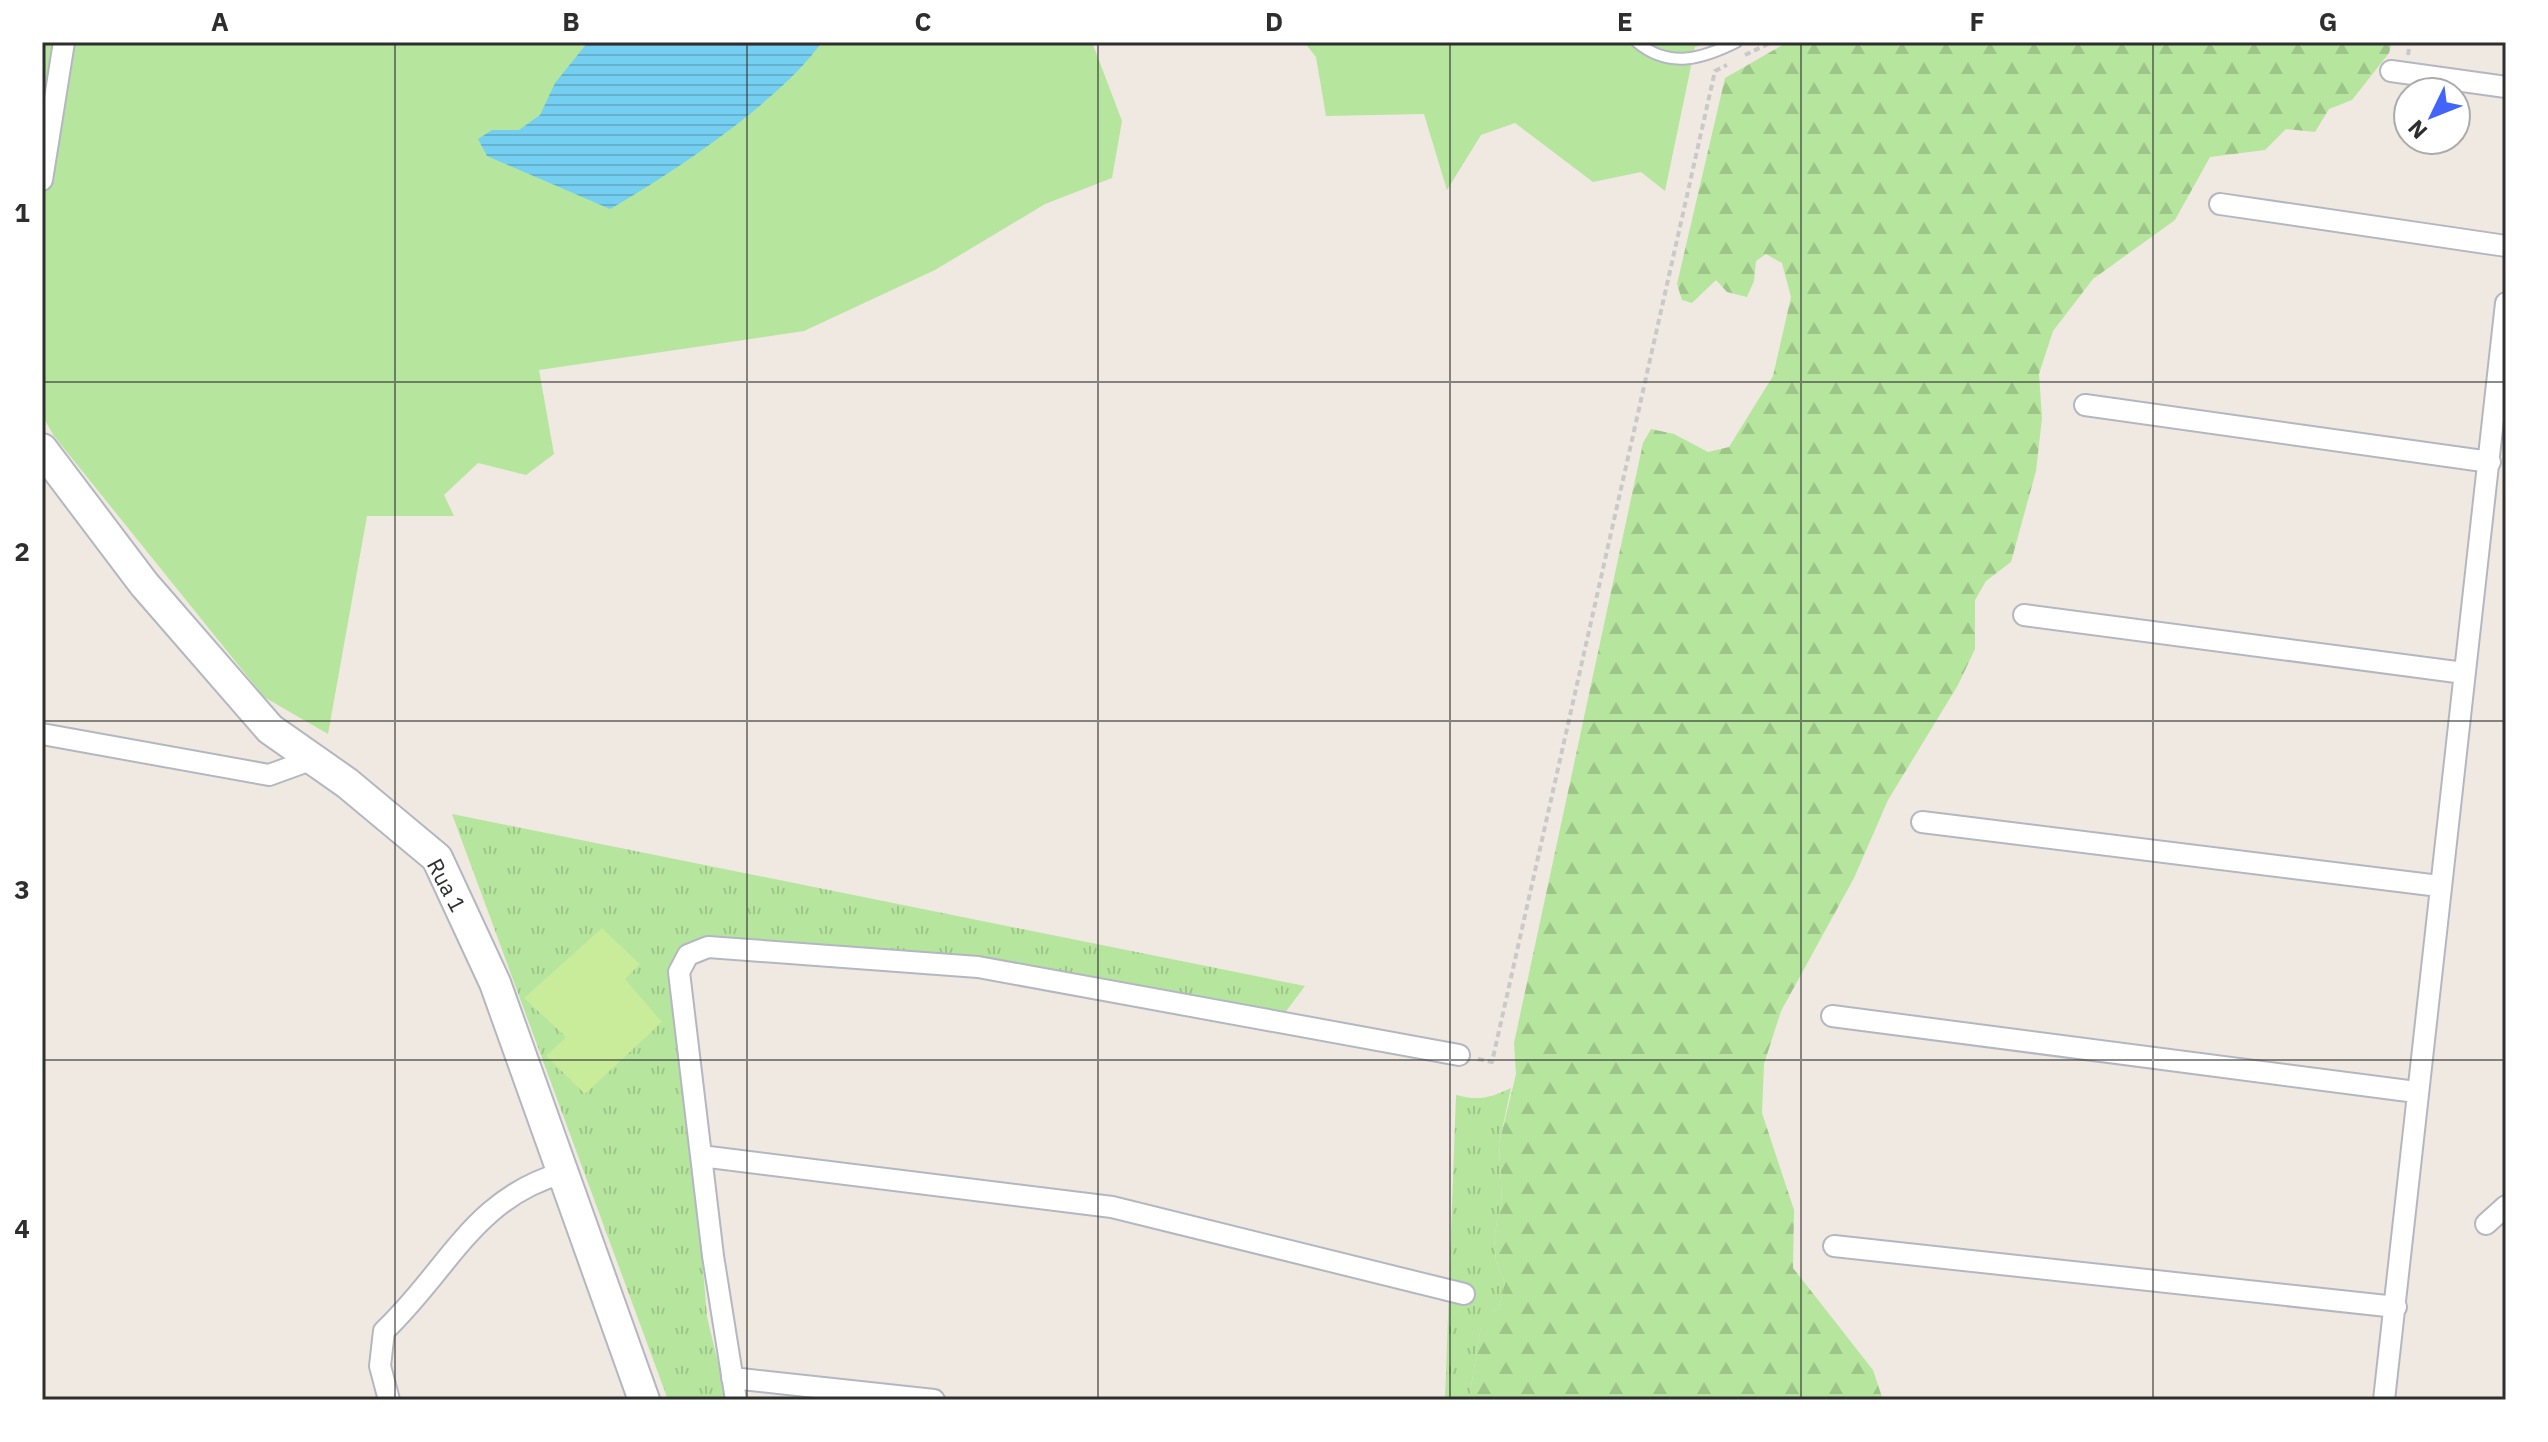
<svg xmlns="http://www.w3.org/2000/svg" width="2548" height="1442" viewBox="0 0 2548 1442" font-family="'IBM Plex Sans',sans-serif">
  <defs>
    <pattern id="forest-firs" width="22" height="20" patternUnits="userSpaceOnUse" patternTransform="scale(2)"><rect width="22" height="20" fill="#b6e59e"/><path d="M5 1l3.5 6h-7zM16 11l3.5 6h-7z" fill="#9dc588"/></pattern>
    <pattern id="park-tufts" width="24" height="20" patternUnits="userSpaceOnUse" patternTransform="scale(2)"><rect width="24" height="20" fill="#b6e59e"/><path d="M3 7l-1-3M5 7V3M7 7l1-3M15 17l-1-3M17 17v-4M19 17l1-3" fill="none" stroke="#9dc588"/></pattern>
    <pattern id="water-rules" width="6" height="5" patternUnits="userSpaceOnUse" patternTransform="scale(2)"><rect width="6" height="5" fill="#75cff0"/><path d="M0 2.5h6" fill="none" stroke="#66b2ce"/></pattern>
  </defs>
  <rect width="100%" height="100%" fill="#efe9e1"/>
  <path fill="#b6e59e" d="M42,42H1092L1122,121L1112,178L1045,204L935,270L804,331L539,370L554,454L526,475L478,463L444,495L454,516H367L328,734L264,697L54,436L42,415Z
    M1304,42H1710L1695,47L1665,191L1641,172L1593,182L1515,123L1481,135L1447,190L1424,114L1326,116L1316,57Z"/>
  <path fill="url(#forest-firs)" d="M1788,42H2392L2389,53L2352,100L2329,109L2315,132L2286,129L2265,150L2210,157L2175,220L2093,279L2053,331L2039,374L2042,418L2036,471L2011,562L1986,581L1975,600V649L1958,685L1888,800L1854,878L1781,1011L1764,1064L1762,1113L1794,1210L1793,1268L1873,1370L1883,1400H1469L1481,1325L1499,1307L1505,1283L1496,1262L1494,1236L1502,1202L1499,1144L1516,1074L1514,1043L1643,443L1651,429L1674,434L1708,452L1729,447L1773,376L1791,297L1782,263L1766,254L1756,261L1754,281L1747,297L1727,292L1716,280L1692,303L1682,300L1677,284L1725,78Z"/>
  <path fill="url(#park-tufts)" d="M452,814L1305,986L1278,1022L870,959L708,947L679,973L707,1317L727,1400H668Z
    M1511,1088L1499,1144L1502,1202L1494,1236L1496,1262L1505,1283L1499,1307L1481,1326L1469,1400H1445L1456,1095C1478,1101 1491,1098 1511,1088Z"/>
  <path fill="#c9ec9a" d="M602,928L640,964L625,979L662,1022L585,1094L546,1056L566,1037L524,998Z"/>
  <path fill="url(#water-rules)" d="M588,42H822C779,102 674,172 610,209L487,156L478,139L492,130H519L540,115L555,83Z"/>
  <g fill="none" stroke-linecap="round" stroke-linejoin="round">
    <g stroke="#b4b7c1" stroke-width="14">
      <path id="lane" d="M1637,42C1669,69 1702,59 1736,42"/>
    </g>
    <g stroke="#b4b7c1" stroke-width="24">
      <path id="street" d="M2391,71L2506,87
        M42,180L64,42
        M2220,204L2506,246
        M2085,405L2490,462
        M2024,615L2464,673
        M42,734L269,775L313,759
        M1922,822L2439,886
        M1832,1016L2416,1092
        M701,1156L1112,1207L1464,1294
        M2486,1224L2506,1206
        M1834,1246L2396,1307
        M732,1378L934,1400
        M389,1400L380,1366L384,1331C447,1272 474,1197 563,1173
        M736,1400L713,1256L679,972L688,955L708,947L978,967L1459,1055
        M2384,1400L2506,303"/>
    </g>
    <g stroke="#b4b7c1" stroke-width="34">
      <path id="secondary" d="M42,449L144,584L270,729L347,783L437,858L495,983L644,1400"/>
    </g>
    <path stroke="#c9c9c9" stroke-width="4" stroke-dasharray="6 4" stroke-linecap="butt" d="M1745,55L1772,42
      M2408,55L2410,42
      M1478,1059L1492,1062L1715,71L1727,65"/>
    <use href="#lane" stroke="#fff" stroke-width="10"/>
    <use href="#street" stroke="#fff" stroke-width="20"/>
    <use href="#secondary" stroke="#fff" stroke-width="30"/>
  </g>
  <path fill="none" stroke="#2e2e2e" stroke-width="2" stroke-opacity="0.55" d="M395,42V1400M747,42V1400M1098,42V1400M1450,42V1400M1801,42V1400M2153,42V1400M42,382H2506M42,721H2506M42,1060H2506"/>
  <g text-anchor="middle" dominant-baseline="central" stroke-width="6" stroke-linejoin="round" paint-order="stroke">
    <g font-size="22" fill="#2e2e2e" stroke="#fff">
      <text transform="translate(447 885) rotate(62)">Rua 1</text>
    </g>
  </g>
  <rect width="2548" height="1442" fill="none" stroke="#ffffff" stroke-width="88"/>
  <g transform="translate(2432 116) rotate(227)"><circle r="38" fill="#ffffff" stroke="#ababab" stroke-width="2"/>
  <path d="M0-6L14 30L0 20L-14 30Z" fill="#4264fb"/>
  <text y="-12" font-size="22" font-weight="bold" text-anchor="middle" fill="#2e2e2e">N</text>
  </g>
  <rect x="44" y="44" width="2460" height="1354" fill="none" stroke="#2e2e2e" stroke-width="3"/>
  <g font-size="26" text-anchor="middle" font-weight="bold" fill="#2e2e2e">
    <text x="220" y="31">A</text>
    <text x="571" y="31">B</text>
    <text x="923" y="31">C</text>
    <text x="1274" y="31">D</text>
    <text x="1625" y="31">E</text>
    <text x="1977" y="31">F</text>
    <text x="2328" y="31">G</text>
    <text x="22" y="222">1</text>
    <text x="22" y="561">2</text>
    <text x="22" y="899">3</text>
    <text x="22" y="1238">4</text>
  </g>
</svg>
